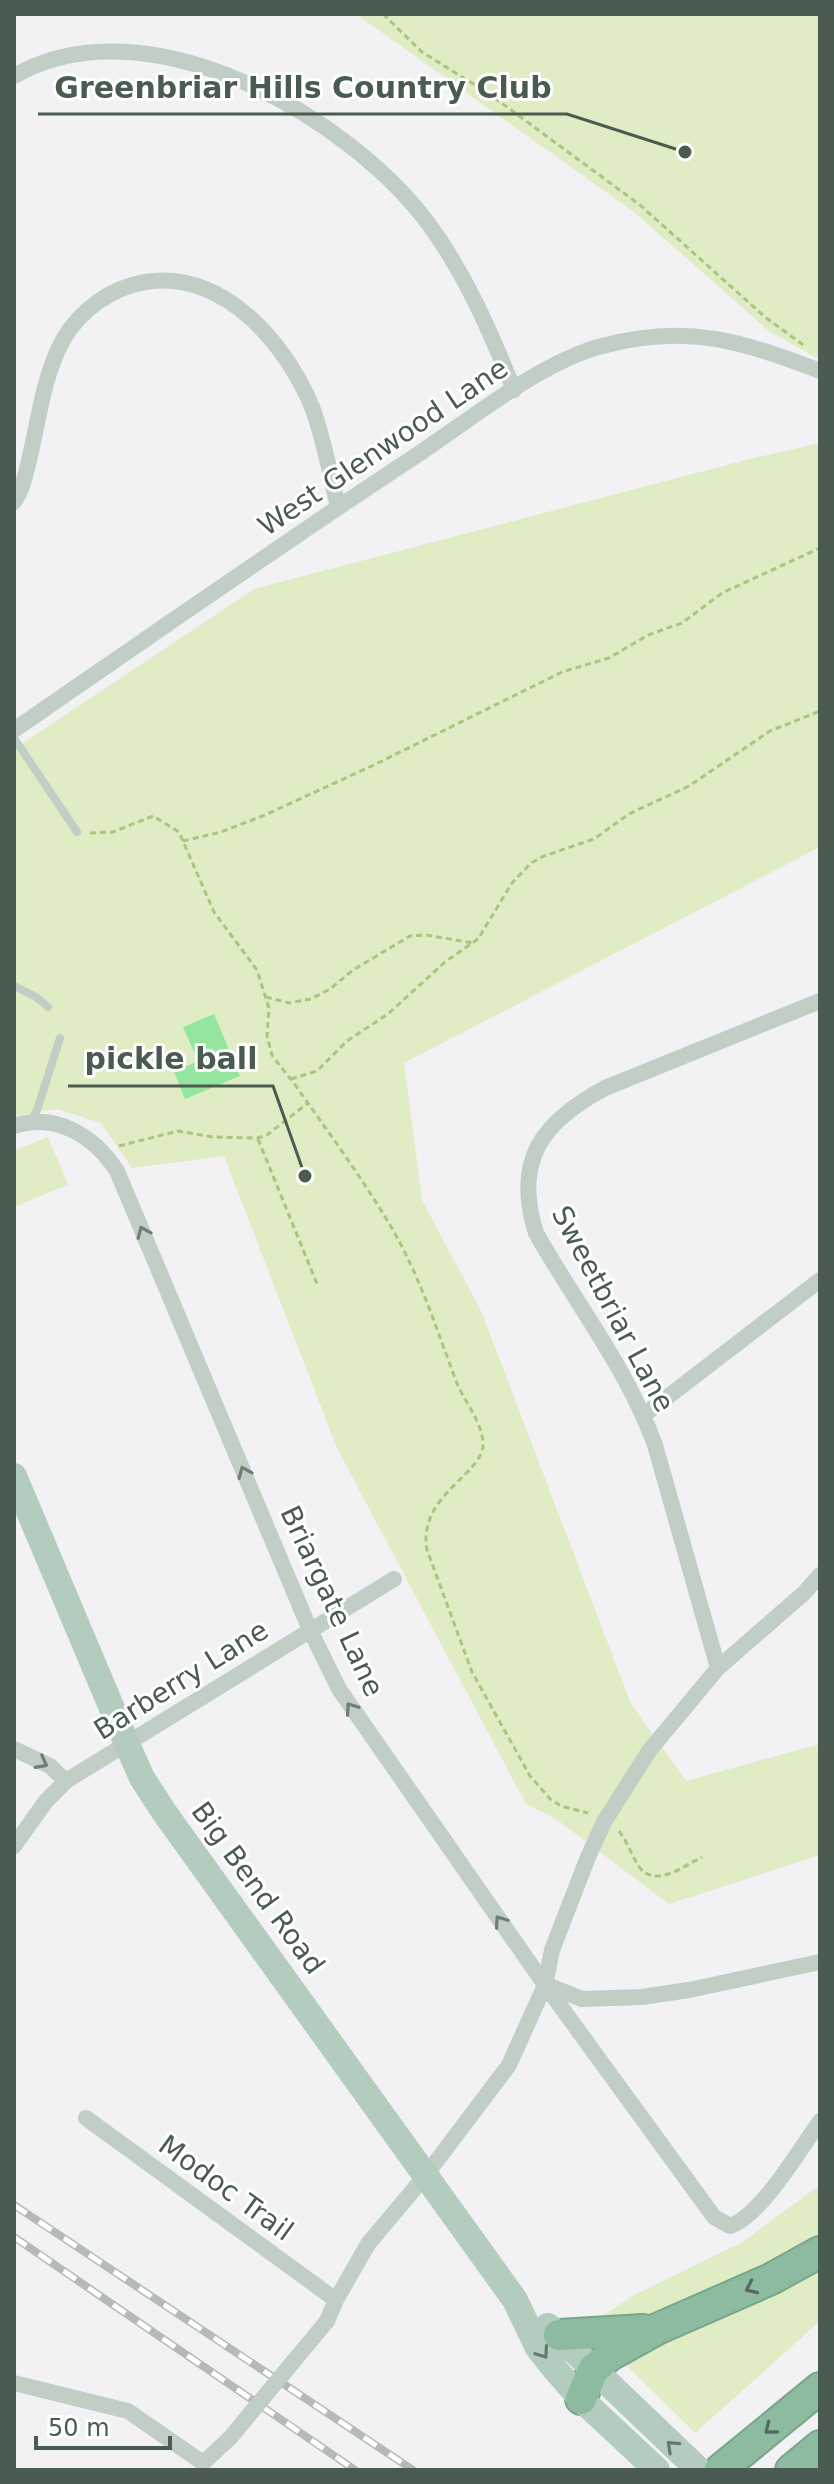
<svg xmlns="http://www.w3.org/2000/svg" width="834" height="2484" viewBox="0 0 834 2484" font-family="'DejaVu Sans',sans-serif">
  <rect width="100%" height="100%" fill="#f2f1f3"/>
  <path fill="#e0ecc3" d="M356,14H820V360L769,331L634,212Z
    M820,443V847L404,1063L422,1200L482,1313L631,1704L686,1781L820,1744V1855L669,1904L556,1819L526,1804L337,1448L224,1156L132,1168L101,1123L57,1109L14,1116V749L254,589L746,460Z
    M48,1137L68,1185L14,1207V1151Z
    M820,2185V2321L695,2433L587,2326L636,2294L741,2243Z"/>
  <path fill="#94e59e" d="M214,1014L240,1076L185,1099L174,1072L198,1061L183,1027Z"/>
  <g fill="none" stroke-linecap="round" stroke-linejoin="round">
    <g stroke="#78a68c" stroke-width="34">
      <path id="motorway" d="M559,2335L643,2330
        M581,2399L593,2370L610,2355L657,2329L771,2279L820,2252
        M720,2470L820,2388
        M791,2470L820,2446"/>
    </g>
    <path stroke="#a8c77e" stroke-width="3" stroke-dasharray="6 4" stroke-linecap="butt" d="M383,14L422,52L488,93L640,205L765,317L806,347
      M90,833L113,832L153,816L179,832L214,912L257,970L269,1008L267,1036L272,1055C280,1067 290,1077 298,1089C329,1133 362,1178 390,1225C419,1274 436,1327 456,1381C464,1401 481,1420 483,1442C486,1474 417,1494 427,1550L472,1672L530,1776L551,1800L561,1806L588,1813
      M183,841L221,832L265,815L376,764L562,672L609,658L648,635L682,623L722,593L820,548
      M266,997L289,1003L311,999L330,989L353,970L410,936L426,935L473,943
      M291,1079L317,1071L347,1041L388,1014L445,962L478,939L512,883L531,863L544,856L594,839L629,814L689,786L770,731L820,711
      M258,1139L317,1284
      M119,1146L178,1131L213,1137L258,1138L267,1135L308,1103
      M619,1831C627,1841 631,1854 638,1865C653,1890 684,1866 702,1857"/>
    <path stroke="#c0cec5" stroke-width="8" d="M14,738L77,832
      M14,986L36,997L48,1007
      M31,1121L37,1110L60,1038"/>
    <path stroke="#c0cec5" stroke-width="16" d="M14,76C146,0 347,115 428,223C466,275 490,331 514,390
      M14,502C23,489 26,472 30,456C39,418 44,374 63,340C80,310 111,288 145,282C222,270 285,341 312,407C324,439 330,474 338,507
      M14,730C149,637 283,543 420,453C472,418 541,362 602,346C687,323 741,341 820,371
      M14,1126C56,1112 94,1136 117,1171L310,1630L339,1689L545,1985L714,2217L730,2226C760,2217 801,2148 820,2121
      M644,1415L820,1280
      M718,1668L655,1445C627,1368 576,1304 536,1233C513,1160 542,1122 605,1088L820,1001
      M14,1749L50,1766L66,1781
      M14,1846L46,1801L66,1781L394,1579
      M547,1985L582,1999L642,1997L689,1990L820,1962
      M86,2118L336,2300
      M327,2321L336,2300L368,2244L426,2175L509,2065L545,1985L552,1950L588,1857L604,1822L649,1751L718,1668L803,1594L820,1575
      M14,2383L128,2411L203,2463L230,2438"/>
    <path stroke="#b3ccbd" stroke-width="26" d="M14,1476L127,1744L142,1778L164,1812L515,2300L538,2348L554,2368L581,2399L657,2470
      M548,2326L699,2470"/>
    <use href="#motorway" stroke="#8dbba0" stroke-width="30"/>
    <g stroke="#b3bab7" stroke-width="8">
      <path id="rail" d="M14,2205L413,2470
        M14,2237L355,2470"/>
    </g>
    <use href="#rail" stroke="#fff" stroke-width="5" stroke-dasharray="15" stroke-linecap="butt"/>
    <path stroke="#c0cec5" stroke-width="16" d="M230,2438L327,2321"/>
  </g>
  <defs><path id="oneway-chevron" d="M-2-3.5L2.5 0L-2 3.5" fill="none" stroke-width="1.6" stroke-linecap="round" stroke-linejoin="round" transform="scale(2)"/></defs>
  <g stroke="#6d7e74">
    <use href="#oneway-chevron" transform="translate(143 1232) rotate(-113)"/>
    <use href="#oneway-chevron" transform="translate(244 1472) rotate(-113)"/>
    <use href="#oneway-chevron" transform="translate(351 1708) rotate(-125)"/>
    <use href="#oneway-chevron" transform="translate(42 1763) rotate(28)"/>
    <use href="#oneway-chevron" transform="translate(500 1921) rotate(-125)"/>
  </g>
  <g stroke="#546a5d">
    <use href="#oneway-chevron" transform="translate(751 2288) rotate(155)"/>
    <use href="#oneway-chevron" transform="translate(770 2429) rotate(141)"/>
  </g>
  <g stroke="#64786c">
    <use href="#oneway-chevron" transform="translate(543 2353) rotate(55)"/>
    <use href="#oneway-chevron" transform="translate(672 2446) rotate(-137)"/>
  </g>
  <g text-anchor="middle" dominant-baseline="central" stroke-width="6" stroke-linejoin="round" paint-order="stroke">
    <g font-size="28" fill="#4a5c51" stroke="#fff">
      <text transform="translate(383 447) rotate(-34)">West Glenwood Lane</text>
      <text transform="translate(613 1309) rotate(62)">Sweetbriar Lane</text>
      <text transform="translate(332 1601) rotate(65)">Briargate Lane</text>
      <text transform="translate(181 1680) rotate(-32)">Barberry Lane</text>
      <text transform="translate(258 1888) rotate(54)">Big Bend Road</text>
      <text transform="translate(226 2188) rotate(36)">Modoc Trail</text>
    </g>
  </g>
  <path fill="none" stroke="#4a5c51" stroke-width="3" d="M685 152L567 114H38M305 1176L273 1086H68"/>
  <g fill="#4a5c51" stroke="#fff" stroke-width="3">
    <circle cx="685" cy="152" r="8"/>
    <circle cx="305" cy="1176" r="8"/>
  </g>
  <g font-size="30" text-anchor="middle" font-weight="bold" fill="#4a5c51" stroke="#fff" stroke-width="6" stroke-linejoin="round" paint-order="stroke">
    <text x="303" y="98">Greenbriar Hills Country Club</text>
    <text x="171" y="1069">pickle ball</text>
  </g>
  <rect width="834" height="2484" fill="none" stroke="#4a5c51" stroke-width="32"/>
  <path d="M36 2436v12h134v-12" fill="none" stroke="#4a5c51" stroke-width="4"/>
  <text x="48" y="2436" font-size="24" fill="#4a5c51" stroke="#ffffff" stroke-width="6" paint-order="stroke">50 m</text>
</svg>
